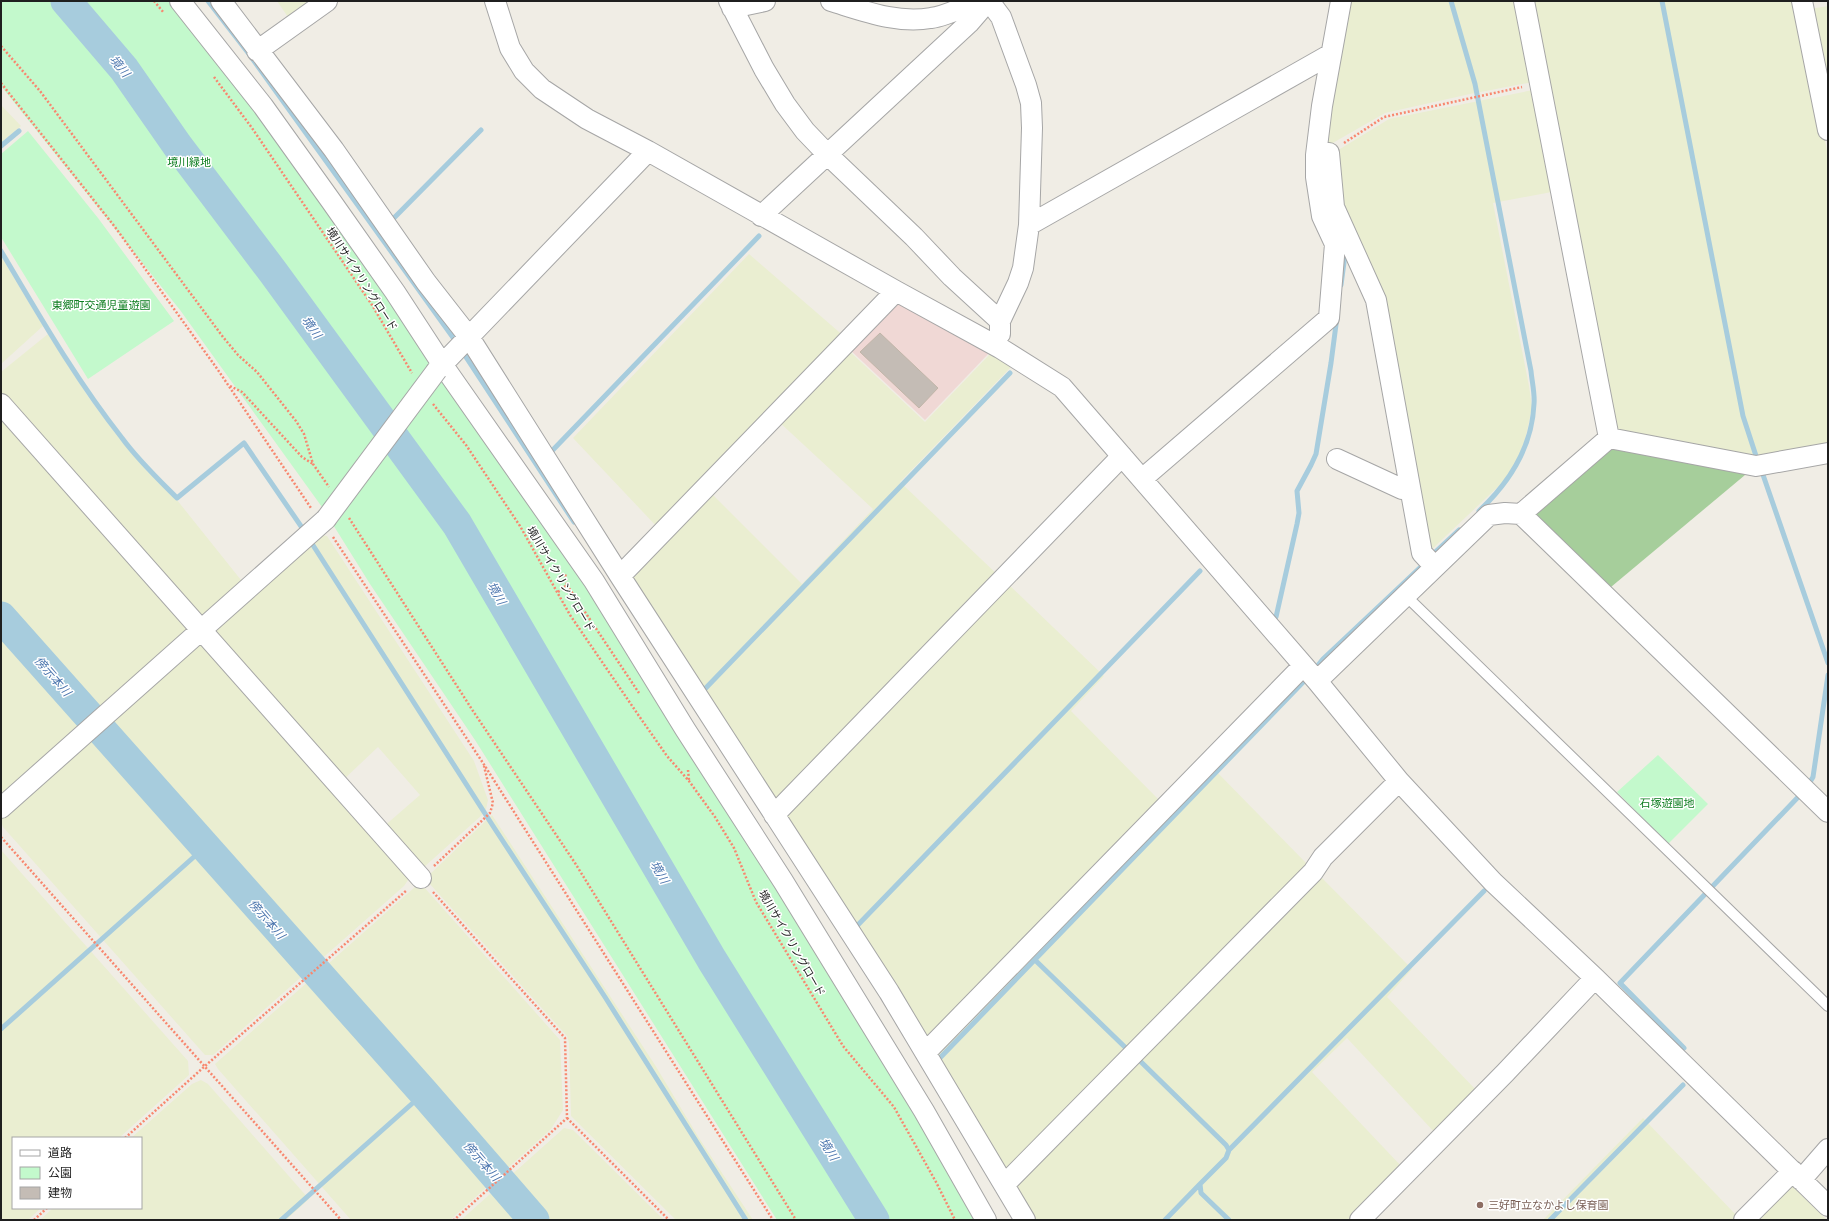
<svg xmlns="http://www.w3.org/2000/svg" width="1829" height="1221" viewBox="0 0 1829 1221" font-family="Mulish,'Noto Sans JP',sans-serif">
  <rect width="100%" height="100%" fill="#f0ede5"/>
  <path fill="#f0d8d5" d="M896,302L990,352L925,420L847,347Z"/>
  <path fill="#eaeed1" d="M277,1H316L290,20Z
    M1349,1H1521L1533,82L1470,94L1385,113L1331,144L1325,142Z
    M1528,1H1797L1828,156V448L1763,461L1612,429Z
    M1828,6V101L1810,9Z
    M1533,90L1557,191L1493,203L1529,386L1532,407L1529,422L1525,440L1517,461L1503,482L1429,552L1391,367L1348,235L1335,156L1340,149L1389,119Z
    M1,105L21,126L1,143Z
    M749,254L846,338L659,529L573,438Z
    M1,256L43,326L1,364Z
    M48,334L89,398L115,433L146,470L177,500L245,585L205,621L1,398V372Z
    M846,348L925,422L991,353L1011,367L900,482L1000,577L778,806L630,578L709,491L802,584L873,509L777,420Z
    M1,410L191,626L1,803Z
    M315,534L327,536L474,761L488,800L486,809L482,815L423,868L382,828L420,795L378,747L341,782L209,632Z
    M1006,582L1104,676L1071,711L1161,802L925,1041L783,812Z
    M199,639L410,877L404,886L213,1055H205L3,827L1,821L4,811Z
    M1212,767L1310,867L1001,1174L933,1054Z
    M492,815L655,1065L699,1138L753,1220H676L571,1116L569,1043L567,1036L429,883L427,877Z
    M1,850L188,1061L189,1075L119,1138H13V1208H41L28,1220H1Z
    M1316,872L1412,969L1387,997L1477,1091L1436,1134L1347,1038L1312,1072L1403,1168L1353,1220H1030L1014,1182Z
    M423,886L560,1040L563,1110L551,1129L450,1220H351L218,1069L215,1064L415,887Z
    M201,1080L208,1084L309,1199L286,1220H40L53,1208H141V1138H131L192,1084Z
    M1643,1118L1738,1217L1735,1220H1543Z
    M564,1128L573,1130L664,1220H461Z
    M1787,1181L1827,1220H1749Z"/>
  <path fill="#a6ce9b" d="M1610,444L1751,470L1605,592L1528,516Z"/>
  <path fill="#c3f9cc" d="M1,1H184L462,390L988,1220H777L475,740L370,584L322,507L180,310L1,86Z
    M28,131L98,218L174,321L88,379L1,237V154Z
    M1658,755L1708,804L1668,844L1617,792Z"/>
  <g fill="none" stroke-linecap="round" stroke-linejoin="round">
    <path stroke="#a7ccdd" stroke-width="5" d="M208,1L249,54L457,343
      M1451,1L1475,84L1531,371C1532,382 1535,394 1534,404C1532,448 1510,482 1479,511
      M1662,1L1743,416L1758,462
      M1,146L19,131
      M390,222L481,130
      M1,251C39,315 76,380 122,438C138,460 158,479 177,498L244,443L305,532
      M1341,285L1345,255
      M462,351L574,522
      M549,454L759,236
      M1761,469L1828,663
      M309,539L493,826L605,997L746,1220
      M1431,556L1459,530
      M1276,617L1297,524L1299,513L1297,491L1311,465L1316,454L1331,363L1337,317
      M1314,670L1323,659L1426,562
      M701,693L1010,373
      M1807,787L1813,777L1828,675
      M853,930L1200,571
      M1035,960L1130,1052
      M1,1029L205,847
      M1684,1048L1620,983L1802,793
      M1136,1057L1226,1145L1229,1150L1226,1158L1200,1184L1201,1193L1229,1220
      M936,1062L1309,676
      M1229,1150L1484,891
      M281,1220L424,1093
      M1165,1220L1200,1184
      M1550,1220L1683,1085"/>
    <path stroke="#a7ccdd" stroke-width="31" d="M66,1L124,69L177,145L273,272L457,524L712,960L874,1220
      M1,617L424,1093L534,1220"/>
  </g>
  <path fill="#c4bcb5" stroke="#c1b5a8" d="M880,333L938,388L919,408L860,352Z"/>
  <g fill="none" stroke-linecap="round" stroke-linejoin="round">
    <g stroke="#a6a6a6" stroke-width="12">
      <path id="lane" d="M1405,595L1828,1006"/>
    </g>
    <g stroke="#a6a6a6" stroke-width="22">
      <path id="street" d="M180,1L263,106L331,201L395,292L442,364L594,581L685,729L783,881L924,1111L986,1220
        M221,1L334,150L426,282L469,337L620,576L889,992L1025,1220
        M495,1L510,48L524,71L542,89L587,119L648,151L896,291L1000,348L1062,387L1317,681L1399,781L1493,882L1595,978L1828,1206
        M729,1L764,69L785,104L805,131L828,155L914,237L952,277L1000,321
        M831,1C864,11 897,24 931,18C947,16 963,7 978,1
        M989,1L1001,17L1026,85L1031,103L1032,128L1029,225L1023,268L1018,283L1000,321V334
        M1524,1L1609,438
        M1802,1L1828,130
        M732,8L765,1
        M257,51L327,1
        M1329,153L1334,207L1376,300L1422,553L1435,567
        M761,216L969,23L988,1
        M1029,225L1331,54
        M437,370L648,151
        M1,404L421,878
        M1609,438L1756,466L1828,453
        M1337,459L1402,489H1410
        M1142,479L1329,318L1335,244L1322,216L1316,177V155L1322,106L1341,1
        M1521,514L1609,438
        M620,576L896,291
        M1317,681L1489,515L1505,513L1521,514L1828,812
        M1,808L326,519
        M774,815L1122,456
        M926,1052L1303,666
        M1801,1180L1828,1149
        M1004,1185L1313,872L1323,857L1399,781
        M1360,1220L1505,1073L1595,978
        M1744,1220L1793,1171"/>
    </g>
    <path stroke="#f8876f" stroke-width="2.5" stroke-dasharray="2 2" stroke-linecap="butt" d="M154,1L164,13
      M1,46L40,91L223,337L238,355L257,372L296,421L304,434L313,464L329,487
      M214,77L252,128L372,305L412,373
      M1,83L115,227L218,370L311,508
      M1344,143L1384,117L1522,87
      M230,386L242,392L302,457L313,464
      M433,404L466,445L520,526L570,615L639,716L667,756L689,781L715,817L734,848L756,902L770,925L843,1046L894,1107L936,1182L955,1220
      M349,518L473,711L575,863L796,1220
      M333,537L483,763L773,1220
      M567,585L639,693
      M558,592L567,585L565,573
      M688,770L689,780
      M1,837L341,1220
      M434,866L490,813L493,803L484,766
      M433,892L565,1038L567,1118L454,1220
      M567,1118L669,1220
      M125,1138L205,1066L407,890
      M34,1220L47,1208"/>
    <use href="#lane" stroke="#fff" stroke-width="10"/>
    <use href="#street" stroke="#fff" stroke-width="20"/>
    <g stroke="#a6a6a6" stroke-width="22" stroke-linecap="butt">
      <path id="street-bridge" d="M326,519L437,370"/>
    </g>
    <use href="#street-bridge" stroke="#fff" stroke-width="20"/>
  </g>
  <circle fill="#8d6e63" stroke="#fff" stroke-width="1.5" cx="1480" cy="1205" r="4"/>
  <g text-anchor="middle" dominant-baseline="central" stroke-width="3" stroke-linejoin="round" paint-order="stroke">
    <g font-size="11" fill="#0d7d1f" stroke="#fff">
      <text x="189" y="162">境川緑地</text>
      <text x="101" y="305">東郷町交通児童遊園</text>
      <text x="1667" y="803">石塚遊園地</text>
    </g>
    <g font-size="11" fill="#1f1f1f" stroke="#fff">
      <text transform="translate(362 279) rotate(57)">境川サイクリングロード</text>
      <text transform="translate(561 579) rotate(59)">境川サイクリングロード</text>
      <text transform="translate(792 943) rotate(60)">境川サイクリングロード</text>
    </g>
    <g font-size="11" fill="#785e54" stroke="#fff" text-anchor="start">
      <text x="1488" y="1205">三好町立なかよし保育園</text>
    </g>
    <g font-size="12" font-style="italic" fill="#4c76ae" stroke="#fff">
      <text transform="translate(120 66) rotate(51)">境川</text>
      <text transform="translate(312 327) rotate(54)">境川</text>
      <text transform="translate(497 593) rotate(60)">境川</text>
      <text transform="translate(53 676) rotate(49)">傍示本川</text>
      <text transform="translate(660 872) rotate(60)">境川</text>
      <text transform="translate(267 919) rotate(49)">傍示本川</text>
      <text transform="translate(829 1149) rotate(58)">境川</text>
      <text transform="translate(482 1161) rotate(49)">傍示本川</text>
    </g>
  </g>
  <rect width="1829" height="1221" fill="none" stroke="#1f1f1f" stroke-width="4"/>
  <rect x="12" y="1137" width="130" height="72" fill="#ffffff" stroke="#a5a5a5"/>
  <rect x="20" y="1150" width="20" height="6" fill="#ffffff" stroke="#a5a5a5"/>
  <text x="48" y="1157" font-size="12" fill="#1f1f1f">道路</text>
  <rect x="20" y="1167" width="20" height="12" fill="#c3f9cc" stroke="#a5a5a5"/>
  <text x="48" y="1177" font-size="12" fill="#1f1f1f">公園</text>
  <rect x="20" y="1187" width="20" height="12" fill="#c4bcb5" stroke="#a5a5a5"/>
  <text x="48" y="1197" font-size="12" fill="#1f1f1f">建物</text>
</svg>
